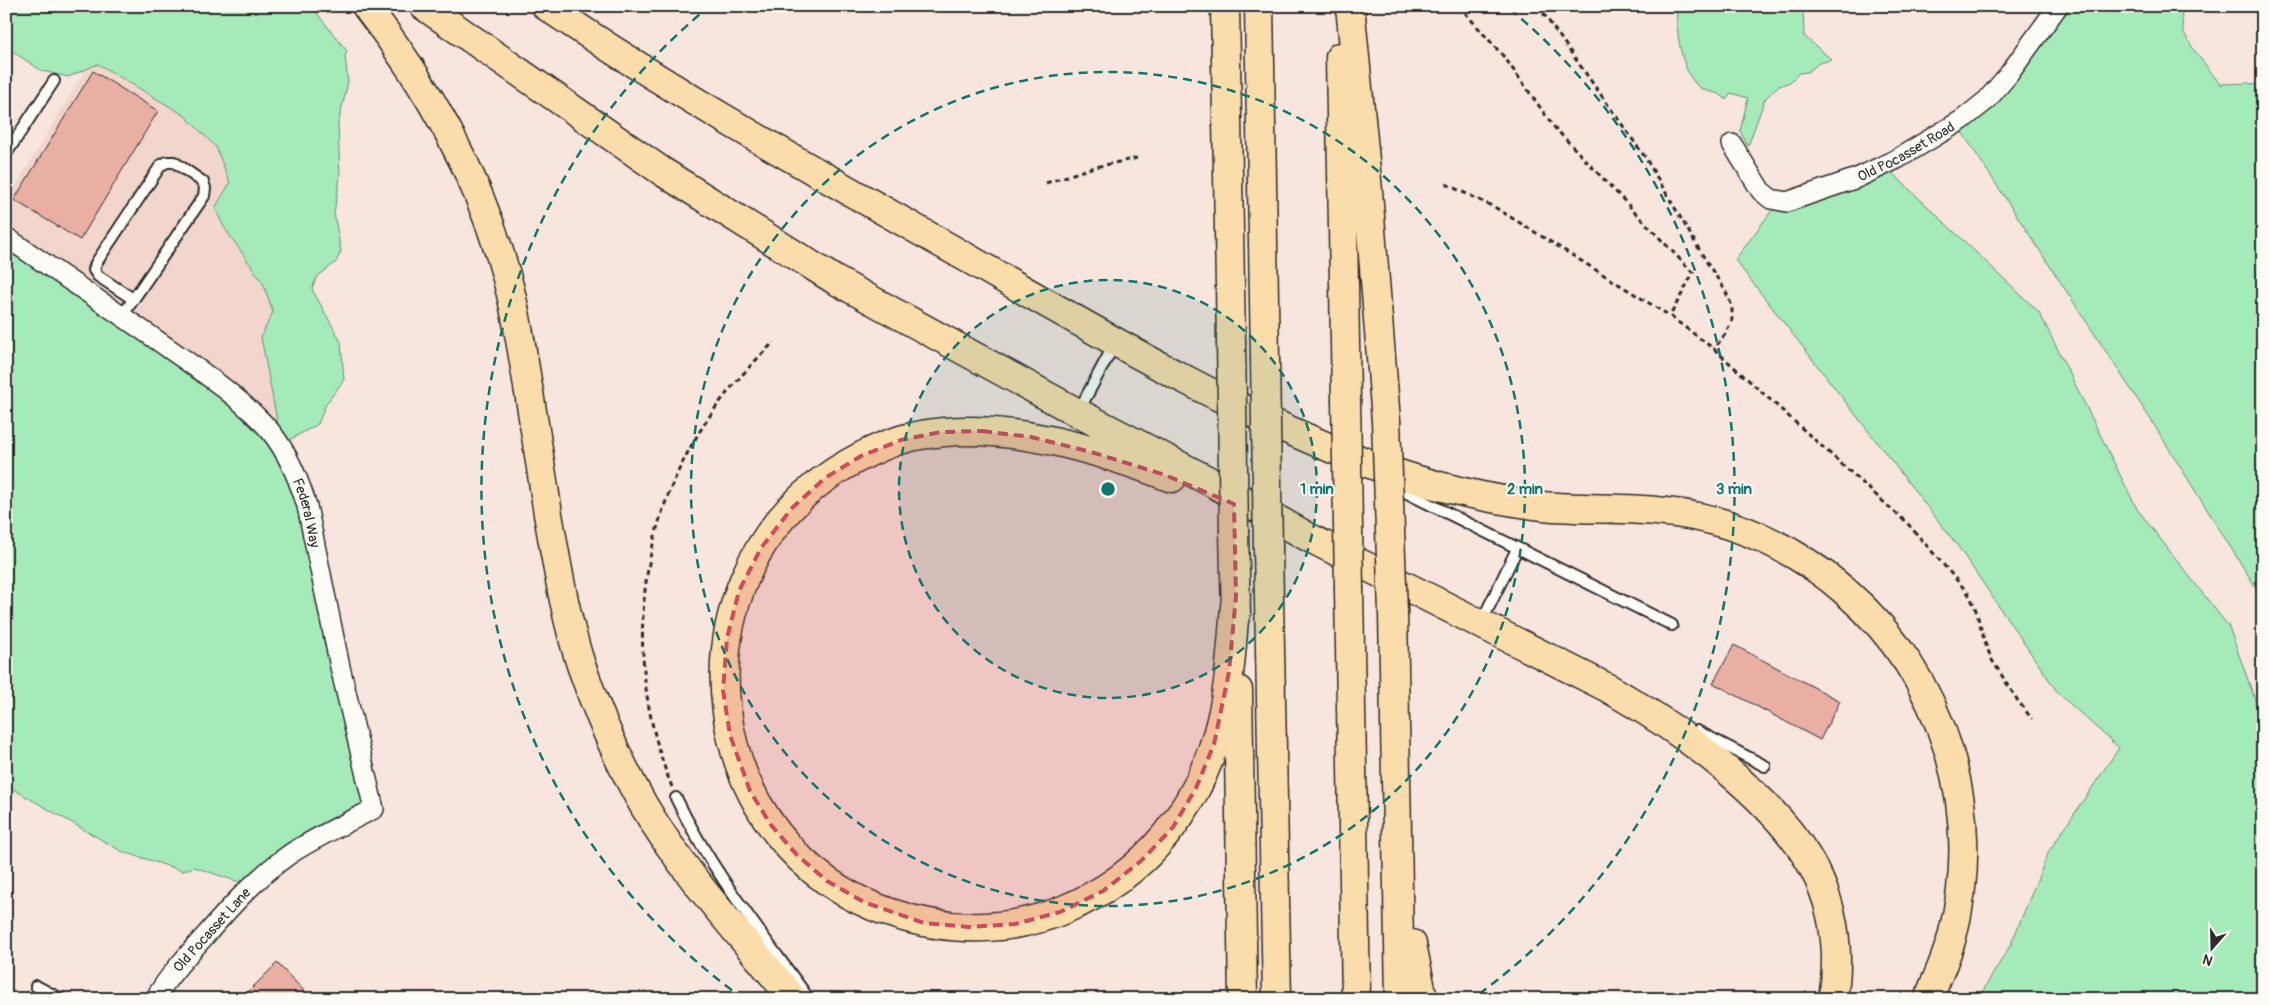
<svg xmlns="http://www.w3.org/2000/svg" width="2269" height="1005" viewBox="0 0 2269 1005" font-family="Pangolin,sans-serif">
  <rect width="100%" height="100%" fill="#f7e5de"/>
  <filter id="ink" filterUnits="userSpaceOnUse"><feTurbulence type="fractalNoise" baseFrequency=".02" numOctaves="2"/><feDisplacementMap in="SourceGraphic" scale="10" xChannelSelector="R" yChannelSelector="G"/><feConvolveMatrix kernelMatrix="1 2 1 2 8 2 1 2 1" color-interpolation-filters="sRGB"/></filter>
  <g filter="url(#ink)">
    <path fill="#f2d5cc" d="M98,64L184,115L216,147L230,183L224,227L263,283L273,312L261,337L279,431L6,239V202L86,69Z"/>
    <path fill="#a4ebb9" stroke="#688b72" d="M6,6H311L347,51L345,56L348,82L338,124L340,177L334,213L341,251L336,262L317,277L312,289L341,342L344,380L326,404L318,424L284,443L279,431L261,337L273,312L263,283L224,227L215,208L230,183L216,147L184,115L98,64L68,77L42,71L6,47Z
      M1677,6H1803L1804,36L1832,60L1819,63L1808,72L1799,73L1790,82L1777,87L1765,99L1748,146L1740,131L1748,98L1731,93L1726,100C1719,90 1708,94 1699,87C1681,73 1675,27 1677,6Z
      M2057,6H2181L2183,31L2194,50L2220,84L2248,83L2263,87V599L2151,420L1956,123Z
      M1889,170L2039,312L2137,509L2229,627L2263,722V999H1978L2011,944L2049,851L2119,748L2058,693L1957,545L1735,260L1778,202Z
      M6,239L177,357L277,442L305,505L371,806L251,886L194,867L183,871L121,851L6,785Z"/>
    <path fill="#e8afa2" stroke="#2b2b2b" d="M93,71L158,111L80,240L14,200Z
      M1734,645L1840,701L1820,740L1713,683Z
      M277,963L312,999H241Z"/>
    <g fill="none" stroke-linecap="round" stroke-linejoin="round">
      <g stroke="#2b2b2b" stroke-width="14">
        <path id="lane" d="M6,154L54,81
          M122,316L204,196L205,188L203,182L174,162H167L161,165L96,263L94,270L98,276L133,299
          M1078,412L1115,343
          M1391,485L1672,625
          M1481,623L1517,549
          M1697,731L1765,766
          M676,798C711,871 762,934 809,999
          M36,986L61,999"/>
      </g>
      <g stroke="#2b2b2b" stroke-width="22">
        <g id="street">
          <path id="s1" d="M1732,144L1761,191L1771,199L1787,202L1857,178L1897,159L1962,120L1987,100L2009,74L2058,6"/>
          <path id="s2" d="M6,237C54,270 103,303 151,336C189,363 230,389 263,423C284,444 298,477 307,506L340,667L374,809C346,823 316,837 290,854C257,877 231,906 205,936C187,956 168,976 155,999"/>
        </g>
      </g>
      <g stroke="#2b2b2b" stroke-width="31">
        <path id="highway" d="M366,6C438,99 493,201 516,317C528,382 538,448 548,514C557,565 565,616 581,665C598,714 618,761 644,806C685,876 742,936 793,999
          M424,6L663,172L835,280L1078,413L1215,484L1308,537L1608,688C1650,712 1690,739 1727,770C1802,833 1849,896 1833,999
          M546,6C680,97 821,175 962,255C1089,327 1214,402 1350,456C1411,481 1477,498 1543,506C1584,510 1625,507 1666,512C1732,518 1797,549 1846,592C1944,677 1985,811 1952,937C1946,958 1937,979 1928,999
          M1225,6L1231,342
          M1259,6L1265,359
          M1350,6L1368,191L1386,421
          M1340,57L1346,400
          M1172,478C1097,449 1002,420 921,435C890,440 861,455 834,472C665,583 698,849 891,913C946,932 1008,933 1063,910C1147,876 1200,807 1221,720C1231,679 1232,637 1236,596
          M1234,531L1236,615
          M1268,549L1277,999
          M1349,590L1356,999
          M1393,612L1400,999
          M1238,690L1243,999
          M1412,944L1423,999"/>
      </g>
      <path stroke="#2b2b2b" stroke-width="3" stroke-dasharray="5 4" stroke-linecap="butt" d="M1459,6L1505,58L1554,127L1693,273L1670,316
        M1538,6L1645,157L1706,261L1725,290L1732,306V320L1726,333L1714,349
        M1046,183L1091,168L1137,158
        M1446,184L1496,208L1670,316L1714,349L1908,524L1968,593L1975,607L1985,643L1992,660L2018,701L2032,719
        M672,787C627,676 633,547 693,443C714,405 743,372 774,342"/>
      <use href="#lane" stroke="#fdfcf7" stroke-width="10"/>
      <use href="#street" stroke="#fdfcf7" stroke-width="19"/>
      <use href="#highway" stroke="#fbddab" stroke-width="28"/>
      <g stroke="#2b2b2b" stroke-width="31" stroke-linecap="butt">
        <path id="highway-bridge" d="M1231,342L1234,531
          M1265,359L1268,549
          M1346,400L1349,590
          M1386,421L1393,612"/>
      </g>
      <use href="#highway-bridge" stroke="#fbddab" stroke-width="28"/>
    </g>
  </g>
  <path fill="#d1495b" fill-opacity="0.2" stroke="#d1495b" stroke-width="4" stroke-dasharray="10 6" stroke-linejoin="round" d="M982,431L1031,437L1091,452L1165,475L1234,504L1236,596L1229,672L1214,744L1196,788L1173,827L1141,861L1103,891L1060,912L1015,924L969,927L924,923L864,902L827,881L797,855L771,825L750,791L730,735L723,690L727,638L739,591L761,548L792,508L825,478L861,456L901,440L941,432Z"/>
  <circle cx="1108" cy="489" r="209" fill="#0f766e" fill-opacity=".12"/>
  <g fill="none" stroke="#0f766e" stroke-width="2.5" stroke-dasharray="9 6">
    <circle cx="1108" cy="489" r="209"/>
    <circle cx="1108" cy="489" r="417"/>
    <path d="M744 999A626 626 0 0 1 706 9M1510 9A626 626 0 0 1 1472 999"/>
  </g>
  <g text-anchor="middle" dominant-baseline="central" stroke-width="4" stroke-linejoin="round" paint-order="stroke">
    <g font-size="14" fill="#2b2b2b" stroke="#fdfcf7">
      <text stroke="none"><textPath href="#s1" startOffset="214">Old Pocasset Road</textPath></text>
      <text stroke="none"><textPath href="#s2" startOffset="419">Federal Way</textPath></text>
      <text transform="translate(212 930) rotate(-48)">Old Pocasset Lane</text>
    </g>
  </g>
  <circle cx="1108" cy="489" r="8" fill="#0f766e" stroke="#fdfcf7" stroke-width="2.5"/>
  <g font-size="15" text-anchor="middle" font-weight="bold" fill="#0f766e" stroke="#fdfcf7" stroke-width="4" stroke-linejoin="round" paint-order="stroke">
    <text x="1317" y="494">1 min</text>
    <text x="1525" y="494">2 min</text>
    <text x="1734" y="494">3 min</text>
  </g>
  <rect width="2269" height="1005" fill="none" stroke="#fdfcf7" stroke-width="25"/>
  <rect x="12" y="12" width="2244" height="980" fill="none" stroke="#2b2b2b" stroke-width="2" filter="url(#ink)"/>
  <g transform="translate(2212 948) rotate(200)" stroke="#fdfcf7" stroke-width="4" paint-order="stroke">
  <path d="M0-4L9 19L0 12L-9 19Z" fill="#2b2b2b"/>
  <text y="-8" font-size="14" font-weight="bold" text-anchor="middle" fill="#2b2b2b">N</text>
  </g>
</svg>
